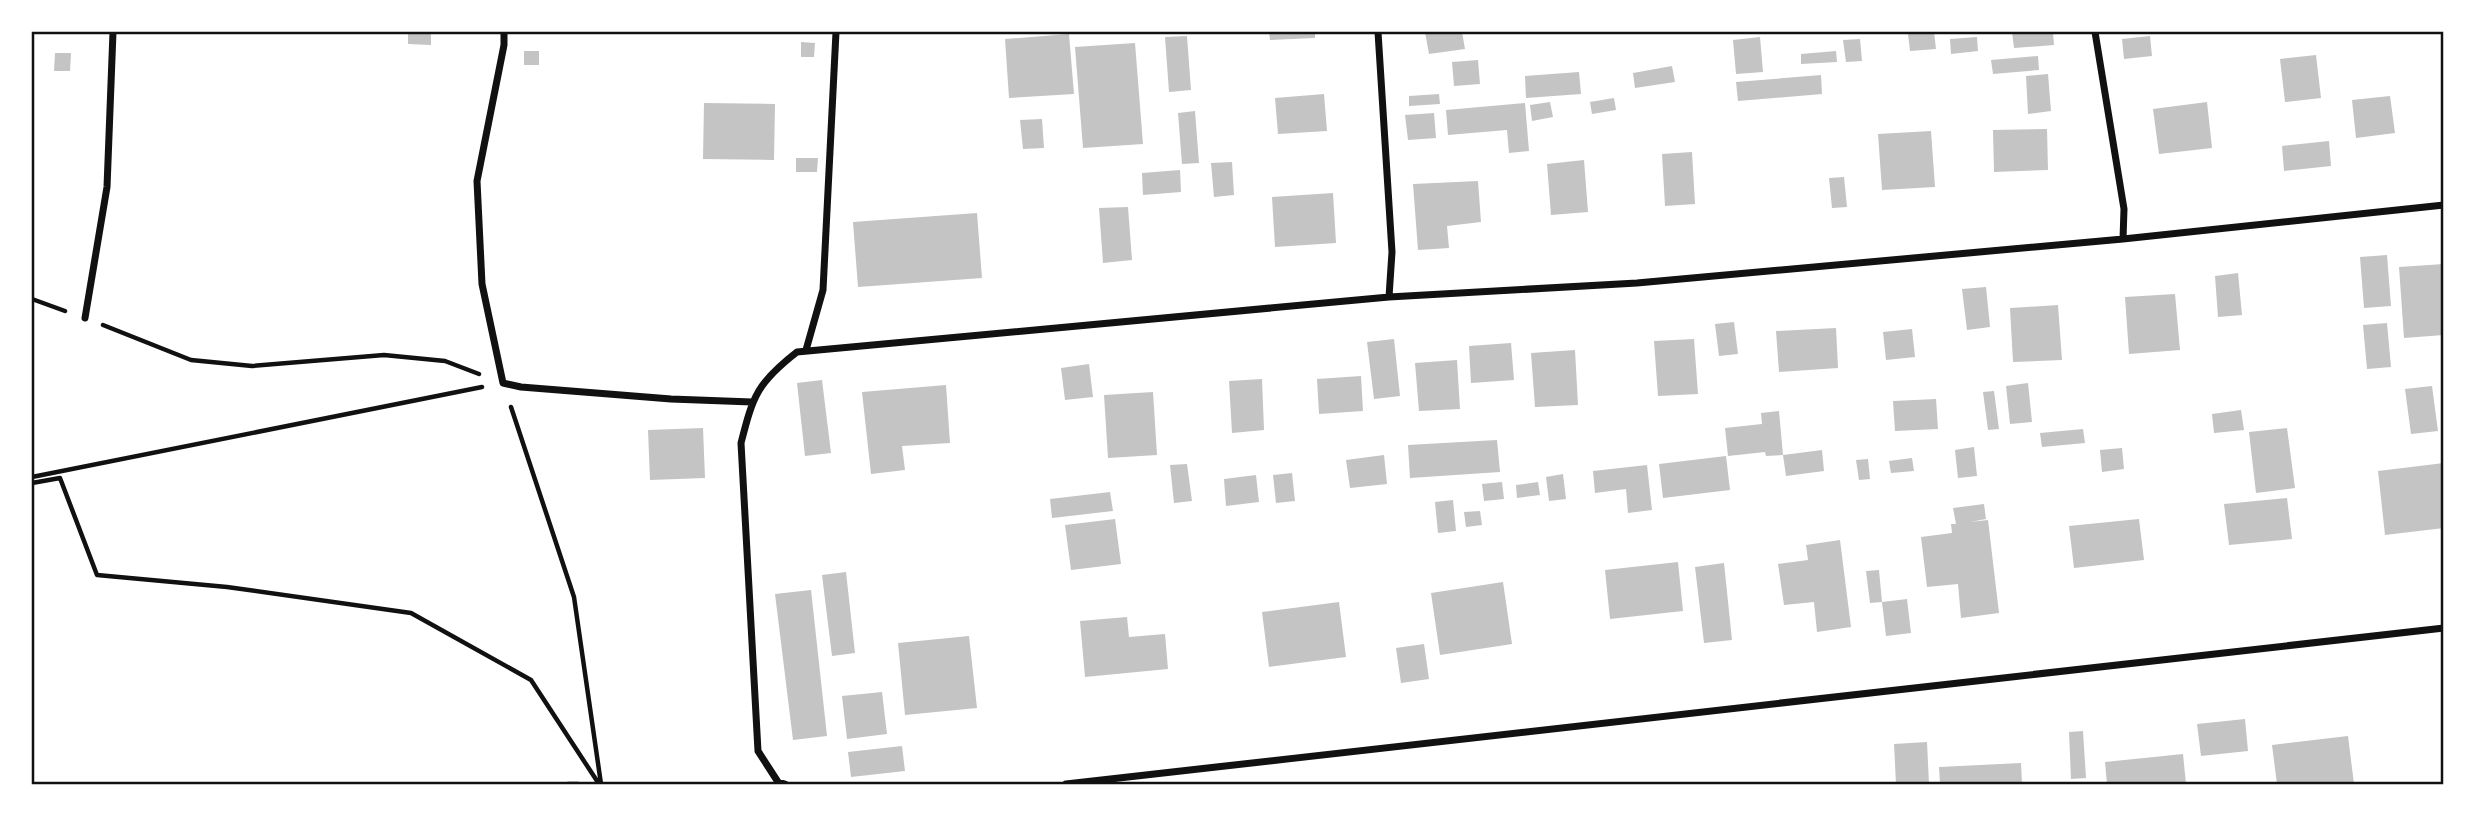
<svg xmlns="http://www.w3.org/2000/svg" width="2475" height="816" viewBox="0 0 2475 816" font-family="'Golos Text',sans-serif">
  <rect width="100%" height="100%" fill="#fff"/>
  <path fill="#c4c4c4" d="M408,32H431V45L408,44Z
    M1269,32H1315V38L1270,40Z
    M1425,32H1462L1465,49L1429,54Z
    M1934,32L1936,49L1910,51L1908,34Z
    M2012,32H2053L2054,45L2014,48Z
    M1069,34L1074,94L1009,98L1005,39Z
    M1187,36L1191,90L1169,92L1165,37Z
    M2150,36L2152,56L2124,59L2122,39Z
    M1760,37L1763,72L1736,74L1733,40Z
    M1977,37L1978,51L1951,54L1950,39Z
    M1860,39L1862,61L1846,62L1843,40Z
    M801,42L815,43L814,57H801Z
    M1135,43L1143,144L1083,148L1075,47Z
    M524,51H539V65H524Z
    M1836,51L1837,62L1801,64V54Z
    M55,53H71L70,71H54Z
    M2316,55L2321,98L2285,102L2280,59Z
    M2038,56L2039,70L1993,74L1991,60Z
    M1478,60L1480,84L1454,86L1452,62Z
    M1672,66L1675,82L1635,88L1633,73Z
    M1579,72L1581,94L1526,98L1525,76Z
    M2048,74L2051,111L2028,114L2026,76Z
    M1821,75L1822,94L1738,101L1736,82Z
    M1324,94L1327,131L1278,134L1275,98Z
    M1439,94L1440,104L1409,106V96Z
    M2390,96L2395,133L2356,138L2352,100Z
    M1614,98L1616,110L1592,114L1590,102Z
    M1550,102L1553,117L1532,121L1530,105Z
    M2207,102L2212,148L2159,154L2153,109Z
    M704,103L775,104L774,160L703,159Z
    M1525,103L1529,151L1509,153L1507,130L1448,135L1446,110Z
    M1195,111L1199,163L1182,164L1178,113Z
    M1434,113L1436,138L1408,140L1405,115Z
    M1042,119L1044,148L1023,149L1020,120Z
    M2047,129L2048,170L1994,172L1993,130Z
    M1931,131L1935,187L1882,190L1878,134Z
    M2329,141L2331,166L2284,171L2282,146Z
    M1692,152L1695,204L1665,206L1662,154Z
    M796,158H818L817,172H796Z
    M1584,160L1588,212L1551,215L1547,164Z
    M1232,162L1234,195L1214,197L1211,163Z
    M1180,170L1181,192L1143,195L1142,173Z
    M1844,177L1847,207L1832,208L1829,178Z
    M1478,181L1481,222L1447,226L1449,248L1418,250L1413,184Z
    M1333,193L1336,243L1275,247L1272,197Z
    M1128,207L1132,260L1103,263L1099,208Z
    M977,213L982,278L858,287L853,222Z
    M2387,255L2391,306L2364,308L2360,257Z
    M2444,264V335L2404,338L2399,267Z
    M2238,273L2242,315L2218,317L2215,276Z
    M1986,287L1990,327L1967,330L1962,289Z
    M2175,294L2180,350L2129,354L2125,297Z
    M2058,305L2062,360L2013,362L2010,308Z
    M1734,322L1738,354L1719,356L1715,324Z
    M2387,323L2391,367L2367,369L2363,325Z
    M1836,328L1838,368L1779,372L1776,331Z
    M1912,329L1915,357L1886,360L1883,332Z
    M1394,339L1400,396L1374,399L1367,342Z
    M1694,339L1698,394L1658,396L1654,341Z
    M1511,343L1514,380L1471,383L1469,346Z
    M1575,350L1578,405L1535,407L1531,353Z
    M1457,360L1460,409L1419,411L1415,363Z
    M1089,364L1093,397L1065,400L1061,368Z
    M1361,376L1363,411L1319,414L1317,379Z
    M1262,379L1264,430L1232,433L1229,381Z
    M822,380L831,453L805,456L797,383Z
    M2028,383L2032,422L2010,424L2006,386Z
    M946,385L950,443L902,446L905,470L871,474L862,392Z
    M2432,386L2438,431L2411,434L2405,389Z
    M1994,391L1999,429L1988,430L1983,392Z
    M1153,392L1157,455L1108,458L1104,395Z
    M1936,399L1938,429L1895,431L1893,401Z
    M2241,410L2244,430L2214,433L2212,414Z
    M1779,411L1783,455L1766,456L1765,452L1728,456L1725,428L1762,424L1761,413Z
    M703,428L705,478L650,480L648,430Z
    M2287,428L2295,488L2256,493L2249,432Z
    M2083,429L2085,443L2042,447L2040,433Z
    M1497,440L1500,472L1410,478L1408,445Z
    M1974,447L1977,476L1958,478L1955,450Z
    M2122,448L2124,469L2102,472L2100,450Z
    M1822,450L1824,471L1786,476L1783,455Z
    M1384,455L1387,484L1350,488L1346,460Z
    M1726,456L1730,490L1663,498L1659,464Z
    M1912,458L1914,471L1891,473L1889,461Z
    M1868,459L1870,479L1859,480L1856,460Z
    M2444,463V528L2385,535L2378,471Z
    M1187,464L1192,501L1174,503L1170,465Z
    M1647,465L1652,510L1628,513L1626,489L1595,493L1593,471Z
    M1292,473L1295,501L1276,503L1273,475Z
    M1563,474L1566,499L1549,501L1546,477Z
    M1256,475L1259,502L1226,506L1224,479Z
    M1502,482L1504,499L1484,501L1482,484Z
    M1538,482L1540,495L1517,498L1516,485Z
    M1110,492L1113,511L1052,518L1050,499Z
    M2287,498L2292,539L2229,545L2224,504Z
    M1453,500L1456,531L1438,533L1435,502Z
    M1984,504L1986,519L1970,522L1988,520L1999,613L1961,618L1958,584L1927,587L1921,537L1952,533L1951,524H1956L1953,508Z
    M1480,511L1482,525L1466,527L1464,512Z
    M1115,519L1121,564L1071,570L1065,525Z
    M2139,519L2144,560L2074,568L2069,526Z
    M1840,540L1851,627L1817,632L1814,602L1784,605L1778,564L1808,560L1806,545Z
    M1678,562L1683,611L1610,619L1605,570Z
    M1724,563L1732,640L1704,643L1695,567Z
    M1879,570L1882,602L1907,599L1911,633L1886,636L1882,602L1870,603L1866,571Z
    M846,572L855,653L832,656L822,575Z
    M1503,582L1512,644L1440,655L1431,593Z
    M811,590L827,736L793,740L775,594Z
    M1339,602L1346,657L1269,667L1262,612Z
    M1127,617L1129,637L1165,634L1168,669L1085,677L1080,621Z
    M969,636L977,708L905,715L898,643Z
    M1424,644L1429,679L1401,683L1396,648Z
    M882,692L887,734L847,739L842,696Z
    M2245,719L2248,751L2201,756L2197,724Z
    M2083,731L2086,778L2071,779L2069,732Z
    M2348,736L2354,784H2277L2272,745Z
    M1927,742L1929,784H1896L1894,744Z
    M902,746L905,771L851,777L848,752Z
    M2183,754L2186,784H2107L2105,762Z
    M2021,763L2022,784H1940L1939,767Z"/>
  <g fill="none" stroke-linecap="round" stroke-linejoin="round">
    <path stroke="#111" stroke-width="4.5" d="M32,299L65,311
      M103,325L191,360L252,366L384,355L445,361L479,374
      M511,407L574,597L601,784
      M32,477L482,387
      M32,483L60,478L97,575L227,587L411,613L531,680L599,784
      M568,784H578"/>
    <path stroke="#111" stroke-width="7" d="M504,32V45L477,181L482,284L503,383L521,387L671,399L752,402
      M1378,32L1392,252L1389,297
      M2095,32L2124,209L2123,239
      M85,318L107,187L113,32
      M806,350L823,290L836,32
      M785,784L778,782L758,751L741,443C753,396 757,383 797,352L1389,297L1637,283L2123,239L2444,205
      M1066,784L2444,628"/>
  </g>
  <rect width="2475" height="816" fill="none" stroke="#ffffff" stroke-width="66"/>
  <rect x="33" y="33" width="2409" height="750" fill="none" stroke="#111" stroke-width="2.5"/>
</svg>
